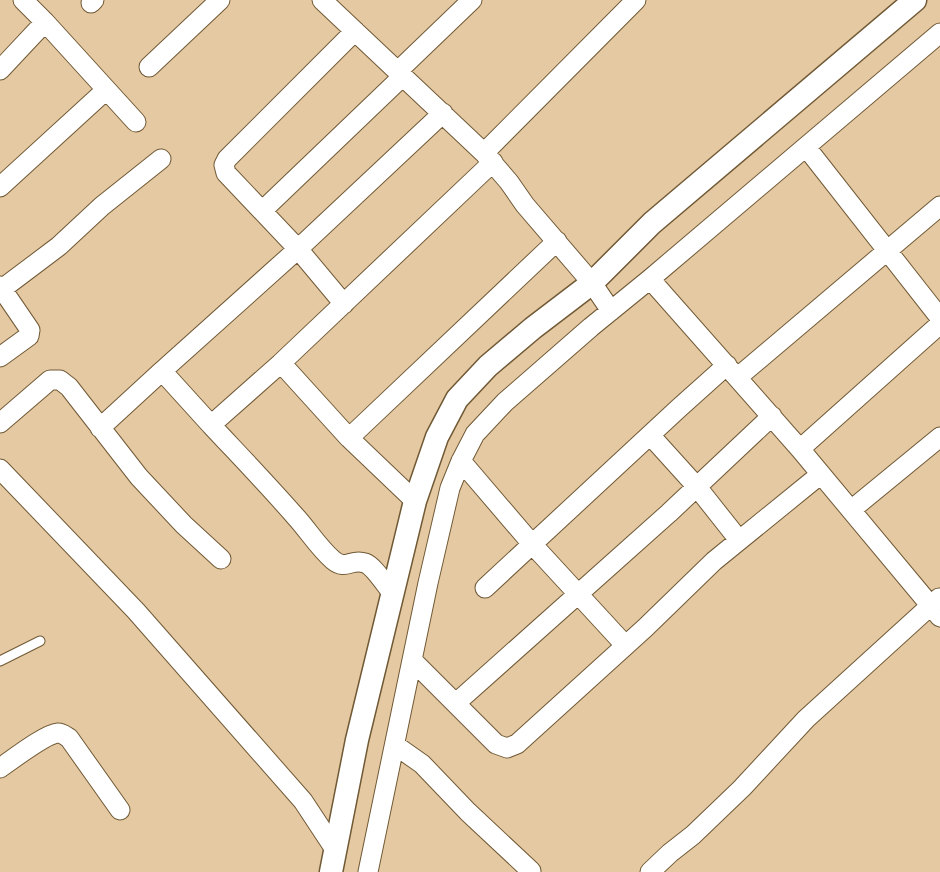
<svg xmlns="http://www.w3.org/2000/svg" width="940" height="872" viewBox="0 0 940 872" font-family="Lora,serif">
  <rect width="100%" height="100%" fill="#e4c9a2"/>
  <g fill="none" stroke-linecap="round" stroke-linejoin="round">
    <g stroke="#705935" stroke-width="11">
      <path id="service" d="M0,661L40,641"/>
    </g>
    <g stroke="#705935" stroke-width="21">
      <path id="minor" d="M23,0L45,22L136,122
        M322,0L484,153L509,182L525,205L592,283L611,311
        M91,3L94,0
        M149,67L220,0
        M0,70L45,22
        M398,71L472,0
        M806,147L940,318
        M484,153L636,0
        M0,187L106,90
        M262,211L403,76
        M650,279L800,449L940,617
        M0,286L30,330L29,336L0,357
        M2,289L59,246L102,206L161,159
        M344,304L298,249L226,173L224,165L227,159L355,31
        M281,363L211,425C239,455 268,485 295,516C308,530 318,547 333,560C346,571 351,558 365,563C374,566 386,586 393,594
        M738,377L940,206
        M0,423L50,380H60L69,387L139,477L184,525L221,559
        M211,425L162,371L298,249L443,113
        M100,428L162,371
        M650,435L697,487L739,540
        M349,438L281,363L493,162
        M800,449L940,324
        M461,461L532,544L625,645
        M0,469L136,611L303,801L336,851
        M415,501L349,438L557,241
        M851,510L940,437
        M485,588L679,408L727,365
        M412,660L496,744L507,748L517,744L645,628L714,561L821,474
        M456,703L669,513L772,416
        M395,745L422,764L468,812L531,871
        M0,768C12,760 45,734 58,733C63,733 65,736 69,738L120,810
        M368,872L428,583L450,488L461,461L475,434L505,402L591,327L650,279L940,33
        M650,872L670,853L693,835L742,788L806,719L939,598"/>
    </g>
    <g stroke="#705935" stroke-width="25">
      <path id="tertiary" d="M331,872L357,740L415,501L437,437L457,399L488,366L533,328L592,283L652,223L915,0"/>
    </g>
    <use href="#service" stroke="#fff" stroke-width="9"/>
    <use href="#minor" stroke="#fff" stroke-width="19"/>
    <use href="#tertiary" stroke="#fff" stroke-width="22"/>
  </g>
</svg>
